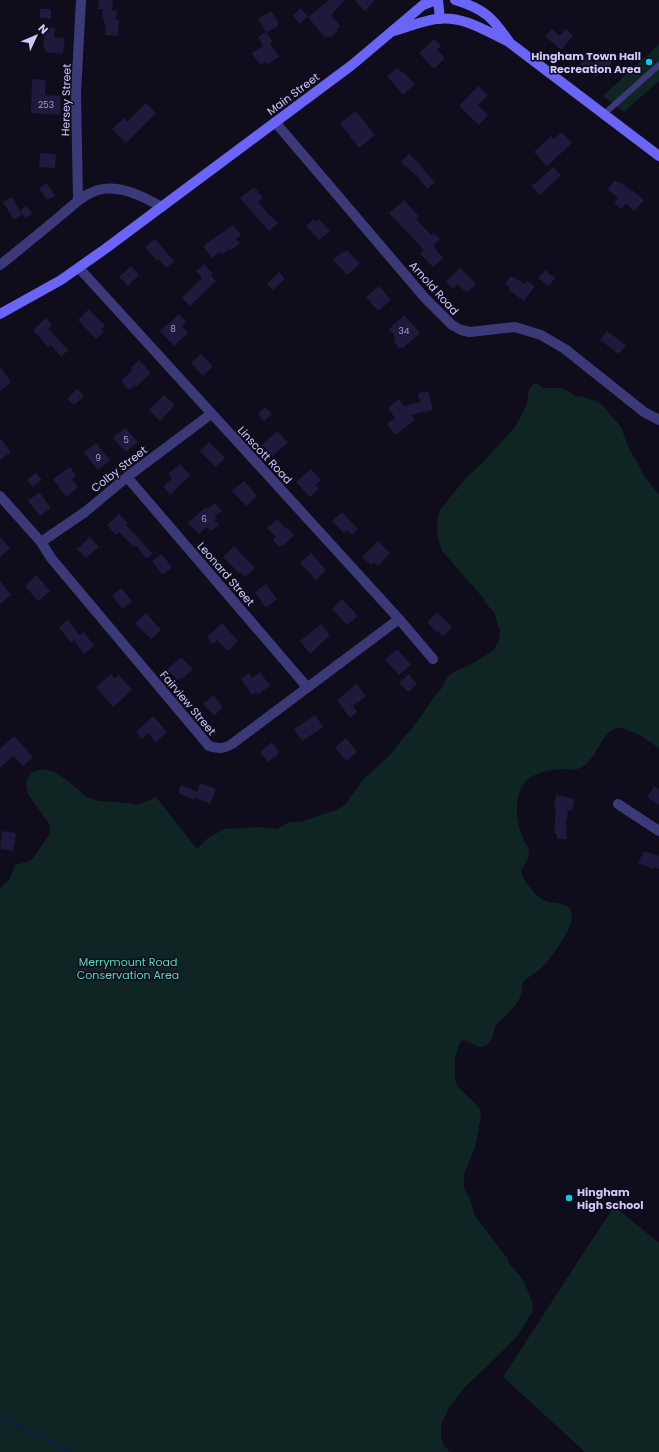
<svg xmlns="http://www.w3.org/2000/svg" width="659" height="1452" viewBox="0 0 659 1452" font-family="Poppins,sans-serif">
  <rect width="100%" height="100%" fill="#0f0c1b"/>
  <path fill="#0f2524" d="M659,44V81L624,112L603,96Z
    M537,383L543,388H563L576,396L584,397L591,400L596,401L602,405L621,427L630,451L639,465L642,473L659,495V748C652,742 625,725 616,728C600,734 597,761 580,768C574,771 569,769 562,769C548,770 529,773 522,787C513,803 517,825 524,840C526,845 530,848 529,854C528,860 524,865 521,870C522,873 523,878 525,881C527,885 538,897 541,899C549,904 560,901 568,907C582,918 554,953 546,963C540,971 530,975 523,982C521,1001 518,1003 505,1016C502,1019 498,1022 496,1025C492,1033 495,1041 485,1046C479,1050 469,1041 463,1040L459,1044L455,1059V1080L458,1087L477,1105L480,1110L481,1116L475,1148L464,1174V1188L470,1199L475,1216L508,1259V1262L520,1276L525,1284L533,1304L532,1312L518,1335L501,1353L465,1387L450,1406L441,1425V1437L444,1446L451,1452H0V888L9,880L15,865L29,861L34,857L50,833V825L28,794L26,783L31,772L43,769L55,772L68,781L87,797L99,801L129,803L137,805L156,797L197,849L208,838L224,829L261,827L277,829L290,822H300L336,810L345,805L362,781L392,753L402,739L414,726L436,694L442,688L447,677L455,671L472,664L488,654L494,649L499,641L500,631L494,613L485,602L484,599L443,552C437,540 435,523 440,510L464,480L485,460L515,427L527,404L529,389L534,384Z
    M614,1206L659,1243V1452H585L503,1377Z"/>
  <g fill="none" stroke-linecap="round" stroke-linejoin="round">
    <path stroke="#0d1f3d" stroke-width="3.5" d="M0,1417L70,1452"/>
  </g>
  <path fill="#20193b" d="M99,0H113L112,10L117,11L116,20H119L118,36L105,35L106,24H104V19H102L103,9H98Z
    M329,0H345L331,15L340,26L336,29L338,31L330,38L328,36L325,38L308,17L299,24L293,15L301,8L308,17Z
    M354,0H375L365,11Z
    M40,9H51V19L40,18Z
    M271,11L278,22V26L267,32L272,41L270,43L279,57L267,64L266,62L260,65L252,53L263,46L258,37L266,32L258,19Z
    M45,27L55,28L54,37L65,38L63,54L45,52V48L43,47Z
    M552,29L560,36L566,29L573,36L561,50L545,36Z
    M434,39L441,46L437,50L445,58L434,69L419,53Z
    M602,53L613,61L604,72L602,70L596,77L580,64L585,57L594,63Z
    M397,68L402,73L403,72L415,84L403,95L387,76Z
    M32,79L46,80L45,95L61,96L60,115L31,113Z
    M478,86L488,95L478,105L488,115L479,125L459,106Z
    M146,103L156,113L126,143L112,129L124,118L127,122Z
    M356,111L375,135L359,148L340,123Z
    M562,132L572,143L547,166L534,152L551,136L554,139Z
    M40,153L56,154L55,168L39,167Z
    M409,154L422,166L421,167L435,182L427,189L419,178L401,162Z
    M553,167L561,175L540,195L532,186Z
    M615,180L618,183L620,182L631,191L632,190L644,200L634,211L626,203L621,209L614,203L618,198L608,189Z
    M47,183L55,196L47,200L39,188Z
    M254,187L263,198L258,202L270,216H271L278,223L269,231L240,198Z
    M12,197L22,215L14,220L3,202Z
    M404,200L419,217L416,219L431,235L434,233L440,239L433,246L443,258L433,267L420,254L424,250L389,213Z
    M27,206L32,214L25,218L20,210Z
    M314,219L316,222L319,219L330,231L319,240L306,226Z
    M233,225L241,235L236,239L240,243L230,251L229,249L222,254L220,252L212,258L203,246Z
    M155,239L174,261L166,268L158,259L157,261L145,247Z
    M347,250L360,264L347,275L333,260L342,252L343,253Z
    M204,264L213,274L211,276L216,281L190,306L182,298L202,278L196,271Z
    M131,266L139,275L128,286L119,277Z
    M460,268L476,284L467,293L457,284L453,289L446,282Z
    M545,270L555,278L549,286L538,278Z
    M279,272L285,279L273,290L267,284Z
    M511,276L525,284L527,281L535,286L524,301L509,290L510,288L505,284Z
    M379,286L391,300L378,311L366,297Z
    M89,309L105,326L101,329L104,332L96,339L78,320Z
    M179,314L186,322L182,326L188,333L174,346L160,331Z
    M404,315L420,333L403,348H399L395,343L394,335L389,329Z
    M46,318L52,325L48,328L68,350L61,357L51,345L48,347L33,330Z
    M607,331L626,345L619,354L600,340Z
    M201,354L213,366L203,376L191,363Z
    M139,360L151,373L136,387L135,385L129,390L121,381L133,370L131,368Z
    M0,367L11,382L0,391Z
    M77,389L84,396L74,405L67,399Z
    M428,391L433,410L411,415L415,420L395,435L387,424L395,418L388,408L399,399L404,406L420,402L418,393Z
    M164,395L175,405L160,421L149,410Z
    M265,407L272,414L264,421L258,414Z
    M125,428L138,442L126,452L113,438Z
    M277,431L288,442L273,456L262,445Z
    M0,438L11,452L0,460Z
    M209,442L225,458L215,467L200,451Z
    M96,443L110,460L98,470L84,453Z
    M180,464L190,475L170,495L163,486L172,479L168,474Z
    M70,467L76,476L72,479L78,487L66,497L53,479Z
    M311,469L321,480L315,485L319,489L310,497L296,482Z
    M36,473L42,480L33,487L27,480Z
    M244,481L257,496L246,506L232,491Z
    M39,492L51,508L40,516L28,501Z
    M215,503L222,511L215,516L217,518L214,520L219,525L211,531L207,527L199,534L188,523L206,507L208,509Z
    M342,512L358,529L352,535L347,530L344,533L332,521Z
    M119,514L128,523L126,525L153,554L146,559L136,545L134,547L119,532L116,535L107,525Z
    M277,519L286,529L288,528L294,535L283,546L282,545L279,547L273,540L276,537L267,528Z
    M0,537L10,548L0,557Z
    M90,537L99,547L86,558L77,549Z
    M378,541L390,553L378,566L374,562L371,565L362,557Z
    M234,546L255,568L245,577L241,573L240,574L223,557Z
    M311,553L326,570L316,580L300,563Z
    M162,554L172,568L162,575L152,561Z
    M36,575L50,591L38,601L25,586Z
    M0,581L11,595L0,604Z
    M266,584L277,599L266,608L255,592Z
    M121,588L132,601L123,609L112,596Z
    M342,599L358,616L347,625L332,609Z
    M437,612L452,627L443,636L438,631L436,632L427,622Z
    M146,613L161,630L151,639L135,623Z
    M68,620L79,635L84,632L94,646L84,654L74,640L71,643L59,627Z
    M222,623L238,641L228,651L217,640L213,644L207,637Z
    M321,624L330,635L310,654L300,641Z
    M397,649L411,665L399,675L385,660Z
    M181,657L193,669L182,679L181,677L178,680L167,670Z
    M260,672L270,686L257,695L256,692L252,695L241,679L249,673L252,678Z
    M111,674L115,679L119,675L132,690L113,707L96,687Z
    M409,674L417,684L408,692L399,683Z
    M357,684L366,696L353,706L357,712L350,718L337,700Z
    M213,695L223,707L214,716L203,704Z
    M315,715L323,727L302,741L294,729Z
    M153,716L167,732L156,742L148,733L142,739L136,732Z
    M14,736L33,757L23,766L13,756L0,768V749Z
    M346,738L357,752L346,761L335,747Z
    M272,742L279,751L278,752L279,754L268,762L260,752Z
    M200,783L216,789L210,804L195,798L194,800L178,793L181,785L197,792Z
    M654,786L659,790V805L647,797Z
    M556,795L574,799L572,811L568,810L567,820H566L567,839H557L556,833H554L556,808L554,807Z
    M2,831L16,833L13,851L0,849Z
    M644,851L659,856V869L654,867L653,869L638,863Z"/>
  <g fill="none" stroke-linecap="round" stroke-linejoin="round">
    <path stroke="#3c3978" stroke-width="6" d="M604,114L659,65"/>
    <path stroke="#3c3978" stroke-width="10" d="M275,122L425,298L452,325L461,330L470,332L515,327L541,335L565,349L644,412L659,420
      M79,268L399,619L433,659
      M127,477L307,687
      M0,496L41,542L51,558L209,746C219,749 223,749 232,744L399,619
      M41,542L85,512L127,477L211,414
      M618,804L659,831"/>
    <path stroke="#3c3978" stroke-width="10" d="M78,201L76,93L81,0
      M0,265C20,249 40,233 60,216C71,207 84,194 98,190C120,184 144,197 162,207"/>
    <path stroke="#6a64f7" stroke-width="10" d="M438,0L440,19
      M455,0C485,9 493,18 510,43L659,156
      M394,31C408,27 422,21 436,19C463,15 486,31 509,42
      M0,314L61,280L105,249L352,65L423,5L436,0"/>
  </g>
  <g fill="#0bcce6" stroke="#0f0c1b" stroke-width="1.5">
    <circle cx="649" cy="62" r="4"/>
    <circle cx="569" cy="1198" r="4"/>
  </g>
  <g text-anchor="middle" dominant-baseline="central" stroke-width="3" stroke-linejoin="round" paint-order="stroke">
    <g font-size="9" fill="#a39ccc">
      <text x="46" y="105">253</text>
      <text x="173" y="329">8</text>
      <text x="404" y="331">34</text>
      <text x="126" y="440">5</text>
      <text x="98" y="458">9</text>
      <text x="204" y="519">6</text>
    </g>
    <g font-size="11" font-weight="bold" fill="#cfc8fc" stroke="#0f0c1b" text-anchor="end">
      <text x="641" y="56">Hingham Town Hall<tspan x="641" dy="13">Recreation Area</tspan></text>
      <text x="577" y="1192" text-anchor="start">Hingham<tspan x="577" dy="13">High School</tspan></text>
    </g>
    <g font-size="11" fill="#cfc8fc" stroke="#0f0c1b">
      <text transform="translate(293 94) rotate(-37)">Main Street</text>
      <text transform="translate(66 100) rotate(-89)">Hersey Street</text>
      <text transform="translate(434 288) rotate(48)">Arnold Road</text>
      <text transform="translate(265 455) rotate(47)">Linscott Road</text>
      <text transform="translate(119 469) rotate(-38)">Colby Street</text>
      <text transform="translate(226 574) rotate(49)">Leonard Street</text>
      <text transform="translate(188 703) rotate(50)">Fairview Street</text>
    </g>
    <g font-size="11" fill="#5ad7ba" stroke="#0f0c1b">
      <text x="128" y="962">Merrymount Road<tspan x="128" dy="13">Conservation Area</tspan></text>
    </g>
  </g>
  <g transform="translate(36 36) rotate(46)" stroke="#0f0c1b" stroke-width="3" paint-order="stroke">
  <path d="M0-3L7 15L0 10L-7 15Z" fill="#cfc8fc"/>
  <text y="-6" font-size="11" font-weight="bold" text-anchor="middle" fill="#cfc8fc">N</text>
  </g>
</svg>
